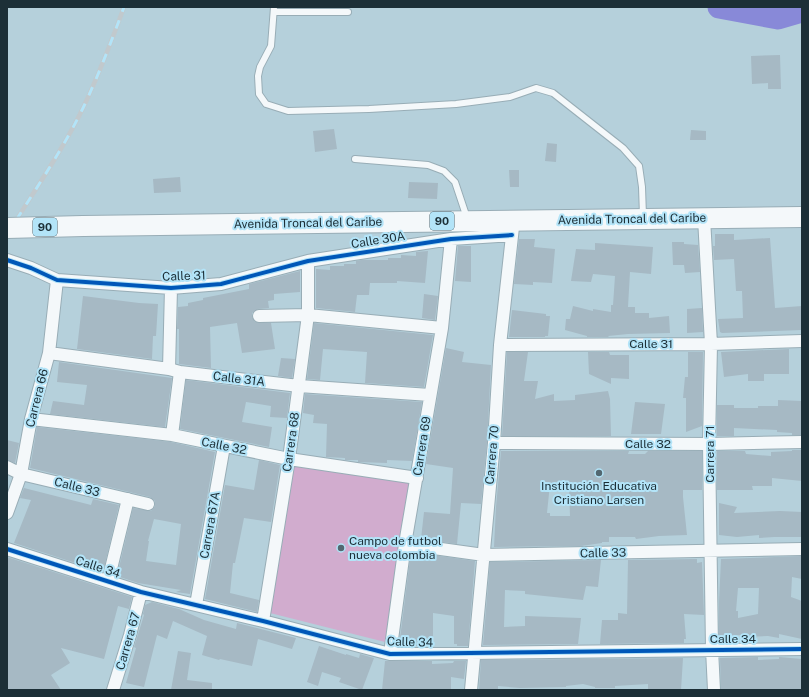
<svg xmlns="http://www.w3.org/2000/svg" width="809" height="697" viewBox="0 0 809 697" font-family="'Public Sans',sans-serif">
  <rect width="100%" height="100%" fill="#b5d0db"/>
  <path fill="#d1acce" d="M293,463L412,483L389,643L270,613Z"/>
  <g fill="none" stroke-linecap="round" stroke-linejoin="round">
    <path stroke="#8889d8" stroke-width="23" d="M719,7L778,18L802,11"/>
  </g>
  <path fill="#a6b9c4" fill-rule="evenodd" d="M780,55L781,89H768V83L752,84L751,56Z
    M334,129L337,149L315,152L313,131Z
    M691,130L706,131V140H690Z
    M547,143L557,144L556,162L545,161Z
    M509,170H519V187H510Z
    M180,177L181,192L154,193L153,179Z
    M409,182L438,183L437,199L408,198Z
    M715,234H734V240L770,238L775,308L802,306V330L722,333L720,332L718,319L743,318L742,291H736L734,259L714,260L713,246H715Z
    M519,239H535L534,247L555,249L552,283L533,282V285L514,284Z
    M672,242H684V244L698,245L700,272L685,273L684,265H673Z
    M595,243L653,247L651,274L630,272L628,307H635V313H649V318L669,316L670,333L628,334L608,336L609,337H587V336L565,330L566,319H570L573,306L593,311V309L611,312V305H613L615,276L593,274L591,282L571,281L576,249L595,250Z
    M458,246H471V282L455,281Z
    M428,251L425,283L397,281V283H370L369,295H357L355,312L316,308V269L330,270V266H344V264H356V261L361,260H388V258H401V255L416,256V252Z
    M300,271V292L274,294V300L268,301L269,308L258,309L252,313V317L255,322L271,323L275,349L242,353L237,323L210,327L211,368L179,364V329H177L178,307L188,306V303L203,300V298L249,289V284Z
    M424,294L438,296L435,320L422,318Z
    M83,296L139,303L158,304L156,336H153L152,359L77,349Z
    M702,308L703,332L687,333V309Z
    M512,310L546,314V316H550L548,336H545V337H509Z
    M314,323L433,335L424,387L365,383L367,352L323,349L320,380L307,379Z
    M446,348L464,352L462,362L491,365L487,442L481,504L461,503L457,544L421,539L424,512L450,514L453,468L426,464Z
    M789,349V374H764V381H748V374L724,377L721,352Z
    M507,352H528L524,381H538L535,399L554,394V401L575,400V395L608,391L610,399L611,436H502Z
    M588,352H609L610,355H629V379L611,378V384L589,374Z
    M688,352H703L702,426L686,432V398H683L685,377H688Z
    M281,358L295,359L292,378L278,376Z
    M59,362L172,378L165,427L50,414L53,401L84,405L87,385L57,382Z
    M186,380L290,393L287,418L270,417L271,406L246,402L242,422L272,427L269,447L180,429Z
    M305,394L422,402L412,461L387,460V463L358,462V460H345V458L326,457L327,424L313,423L314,415L303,413Z
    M778,400L802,401V435H792V433L777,432V430L734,428V436H717V405H734V408H758V406H778Z
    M635,402L665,404L661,434H631Z
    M37,427L171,442L215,452L190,594L176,592L181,590L138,583L117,576L133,508L151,511L155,506V501L150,497L30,468ZM154,519L181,524L176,565L146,561L149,541H148Z
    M7,440L19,443L15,463L7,460Z
    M792,450H802V481L772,478V486H752L753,490H717V451H745L746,454L771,456V452L792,451Z
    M501,451H629L628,454H645L648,451H702V490H683V497L687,535L659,536L636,539L635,537H609V542H602V543L581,546L494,547L496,507ZM550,484L569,487L570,516H550V513H547Z
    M259,460L280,465L271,522L244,518L235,563H233L230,593L259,600L257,612L205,599L225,485L254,490Z
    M24,488L91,505L93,499L119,505L103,572L14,543L31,500L20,498Z
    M719,503L737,507L734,513L780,511L802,512V537H774L759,538V535L737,537L719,535Z
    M411,552L475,561L468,646H457V644H454V616L433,613V646H399Z
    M802,556V579L792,577L791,597L802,601V639L779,634V638L768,636L740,637V635L719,636V602L721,559ZM738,588H759L758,614L738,618V611H736Z
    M7,557L132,597L129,609L118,606L104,659L61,648L70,663L51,675L61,690H7Z
    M695,559H697V563L702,562L704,615L684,614L686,639H684V643L600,644L602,620H618V613L627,614L628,560Z
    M601,560L598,587L586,586L583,600L525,594V591L505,590L504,627L525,626V616L581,618L578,644L483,645L490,562Z
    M152,602L179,609L204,620L236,629L237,623L296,638L292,649L258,639L252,666L220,659L219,660L202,655L207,636L173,621L167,639L157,635L144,687L126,683L136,648L134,647L144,615L143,614L145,605Z
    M319,646L346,655V654L359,658L360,654L374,658L362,690L339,682L341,678L322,672L318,686L307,682Z
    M178,651L191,653L187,680L212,683V690H171Z
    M758,657V660L779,659V657L802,659V690H721L720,658Z
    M683,658L681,690H648V684L615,686V688H595V687L583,684L566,686V687L520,688L498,686V690H479L481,660Z
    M385,661H432V664L453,663L454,661H466L464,679L451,677V690H434V689L382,690Z"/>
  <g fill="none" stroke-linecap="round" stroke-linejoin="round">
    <g stroke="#98adb6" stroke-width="8">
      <path id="service" d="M274,7L271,46L260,67L258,76L259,94L266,104L288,111L369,109L456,104L510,97L536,88L553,93L623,148L639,166L642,187L643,216
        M274,12H348
        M355,159L428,165L444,171L455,182L467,218"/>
    </g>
    <g stroke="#98adb6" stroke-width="14">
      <path id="minor" d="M704,218L711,344L709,444L712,649L714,690
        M7,260L31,268L57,280L171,288L221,284L308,261L451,239L512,235
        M259,316L308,315L442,328
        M500,345L711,344L802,341
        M49,353L169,369L180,372L299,386L430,395
        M169,369L171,288
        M31,419L172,435L289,459L417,478
        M172,435L180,372
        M494,443L709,444L802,442
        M7,467L21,474L148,504
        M7,513L21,474L31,419L49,353L57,280
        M405,544L484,555L802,549
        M7,549L141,592L263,621L390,654L802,649
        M108,581L128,499
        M196,605L224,446
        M263,621L289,459L308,315V261
        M390,654L405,544L442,328L451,239
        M113,690L130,635L141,592
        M471,690L494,443L500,345L513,227"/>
    </g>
    <g stroke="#98adb6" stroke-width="22">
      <path id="trunk" d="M83,226L802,217"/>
    </g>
    <use href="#service" stroke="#f4f8fa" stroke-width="6"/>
    <use href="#minor" stroke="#f4f8fa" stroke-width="12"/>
    <use href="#trunk" stroke="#f4f8fa" stroke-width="20"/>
    <g stroke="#c1c9cd" stroke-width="4.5">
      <path id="rail" d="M7,235C32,194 63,150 84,106C99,74 112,40 124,7"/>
    </g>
    <use href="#rail" stroke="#b3e4f8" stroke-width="3" stroke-dasharray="9" stroke-linecap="butt"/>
    <g stroke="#98adb6" stroke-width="22" stroke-linecap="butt">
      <path id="trunk-bridge" d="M7,228L83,226"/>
    </g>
    <use href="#trunk-bridge" stroke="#f4f8fa" stroke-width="20"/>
    <g stroke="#b3e4f8" stroke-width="6">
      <path id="cycleway" d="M7,260L31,268L57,280L171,288L221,284L308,261L451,239L512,235
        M7,549L141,592L263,621L390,654L802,649"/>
    </g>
    <use href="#cycleway" stroke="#0057b8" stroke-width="4"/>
  </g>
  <g fill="#526770" stroke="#b3e4f8" stroke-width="1.5">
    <circle cx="599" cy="473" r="4"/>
    <circle cx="341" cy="548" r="4"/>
  </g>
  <g text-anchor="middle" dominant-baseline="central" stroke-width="4" stroke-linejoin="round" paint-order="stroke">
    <g fill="#b3e4f8" stroke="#496571" stroke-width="1">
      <rect x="430" y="212" width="24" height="18" rx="3"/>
      <rect x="33" y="218" width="24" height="18" rx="3"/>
    </g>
    <g font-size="11" font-weight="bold" fill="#1c2f37">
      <text x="442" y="221">90</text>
      <text x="45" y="227">90</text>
    </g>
    <g font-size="12" fill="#1c2f37" stroke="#b3e4f8">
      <text transform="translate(632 219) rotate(-1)">Avenida Troncal del Caribe</text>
      <text transform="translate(308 223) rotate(-1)">Avenida Troncal del Caribe</text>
      <text transform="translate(378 240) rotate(-9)">Calle 30A</text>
      <text transform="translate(184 276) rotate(-2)">Calle 31</text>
      <text x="651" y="344">Calle 31</text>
      <text transform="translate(239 379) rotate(7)">Calle 31A</text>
      <text transform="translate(37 398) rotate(-76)">Carrera 66</text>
      <text transform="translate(291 442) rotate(-82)">Carrera 68</text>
      <text x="648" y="444">Calle 32</text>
      <text transform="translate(224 446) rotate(11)">Calle 32</text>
      <text transform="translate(422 446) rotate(-81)">Carrera 69</text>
      <text transform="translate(710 454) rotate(-90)">Carrera 71</text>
      <text transform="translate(492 455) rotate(-85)">Carrera 70</text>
      <text transform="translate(77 487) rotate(14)">Calle 33</text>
      <text transform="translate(210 525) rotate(-80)">Carrera 67A</text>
      <text transform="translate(603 553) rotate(-1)">Calle 33</text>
      <text transform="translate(98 567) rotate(18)">Calle 34</text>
      <text x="733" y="639">Calle 34</text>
      <text transform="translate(128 641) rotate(-74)">Carrera 67</text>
      <text transform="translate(410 642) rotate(2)">Calle 34</text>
    </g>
    <g font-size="12" fill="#1c2f37" stroke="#b3e4f8">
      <text x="599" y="486">Institución Educativa<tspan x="599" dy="14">Cristiano Larsen</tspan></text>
      <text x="349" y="541" text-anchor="start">Campo de futbol<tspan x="349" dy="14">nueva colombia</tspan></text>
    </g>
  </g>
  <rect width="809" height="697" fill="none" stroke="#1c2f37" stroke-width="16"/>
</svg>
